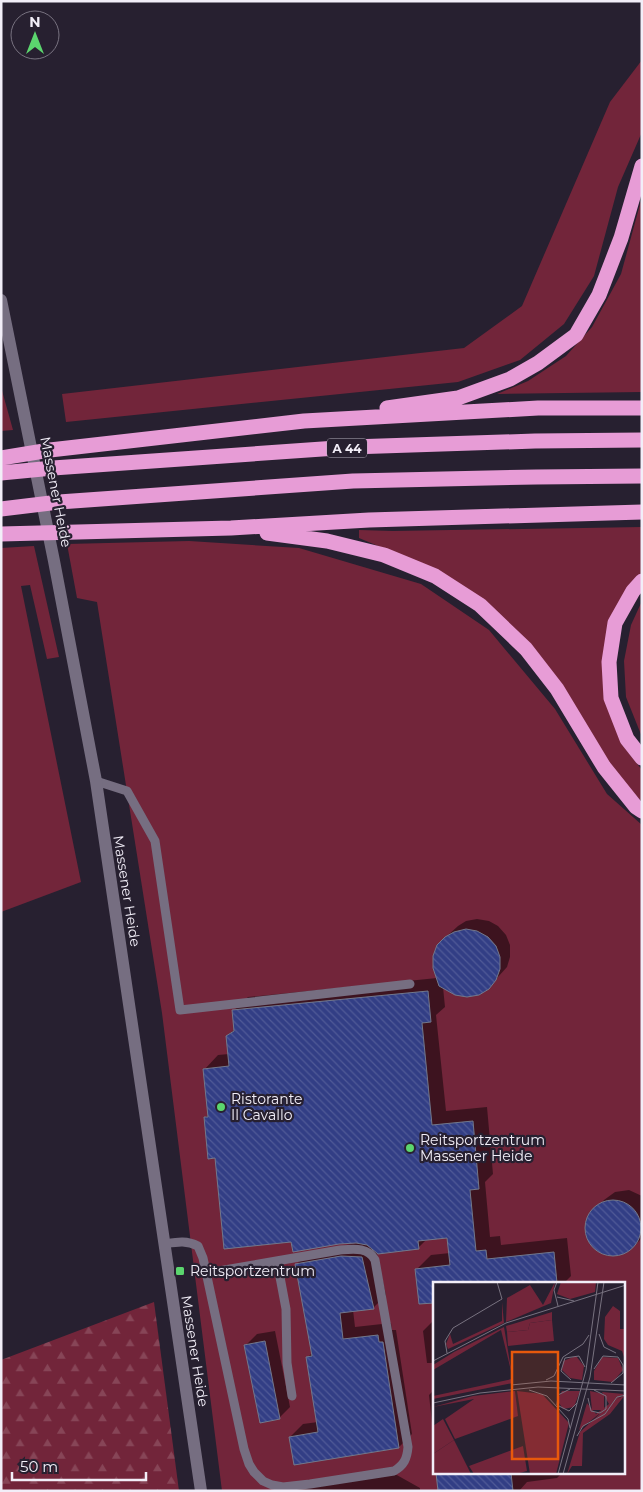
<svg xmlns="http://www.w3.org/2000/svg" width="643" height="1492" viewBox="0 0 643 1492" font-family="Montserrat,sans-serif">
  <defs>
    <pattern id="forest-firs" width="22" height="20" patternUnits="userSpaceOnUse" patternTransform="scale(1.25)"><rect width="22" height="20" fill="#72253a"/><path d="M5 1l3.5 6h-7zM16 11l3.5 6h-7z" fill="#874557"/></pattern>
    <pattern id="building-back-hatch" width="6" height="6" patternUnits="userSpaceOnUse" patternTransform="scale(1.25)"><rect width="6" height="6" fill="#323e85"/><path d="M-1 5l2 2M0 0l6 6M5-1l2 2" fill="none" stroke="#505a97"/></pattern>
  </defs>
  <rect width="100%" height="100%" fill="#272030"/>
  <path fill="#72253a" fill-rule="evenodd" d="M642,60V132L618,187L594,276L564,324L520,360L458,382L66,422L62,394L464,348L522,306L610,102Z
    M642,197V392L497,394L528,381L566,356L592,327L621,274Z
    M1,387L13,430L1,431Z
    M642,527V572L626,590L609,624L621,743L642,770V802L608,765L561,686L440,572L359,538V530L393,531Z
    M189,541L299,548L421,584L489,630L555,709L607,794L642,825V1491H222L162,1013L97,602L77,598L67,544ZM434,1283H624V1473H434Z
    M34,546L59,657L47,659L30,585L21,586L81,882L1,912V548Z
    M642,601V737L626,697L624,661L631,625Z"/>
  <path fill="url(#forest-firs)" d="M154,1302L179,1491H1V1360Z"/>
  <path fill="#0007" d="M477,919L489,921L498,926L506,935L510,945V957L507,967L488,988L443,987L445,1007L436,1015L446,1111L487,1107L493,1174L485,1182L490,1237L500,1236L501,1245L567,1238L571,1276L564,1283H434V1301L420,1303L417,1269L431,1255L450,1253L448,1237L428,1238L418,1248L376,1250L386,1295L373,1308L353,1310L355,1327L391,1323L392,1330H396L412,1434L399,1447L290,1437L303,1424L318,1422L308,1357L312,1353L297,1264L309,1252L357,1243V1242L292,1241L216,1157L205,1118L209,1114L204,1070L218,1055L229,1054L227,1036L235,1029L233,1011L248,997L437,978L446,937L458,926L466,921Z
    M629,1190L642,1196V1238L634,1246L622,1254L609,1255L598,1250L589,1239L586,1226L589,1217L604,1200L615,1192Z
    M434,1320V1363H427L423,1331Z
    M275,1331L290,1407L279,1418L246,1345L257,1334Z
    M434,1390V1441L429,1395Z
    M438,1473H562L557,1478L527,1482L519,1491H476Z
    M395,1474L420,1488V1491H282Z"/>
  <path fill="url(#building-back-hatch)" stroke="#72788b" d="M466,929L477,931L488,937L496,946L500,957V969L496,980L489,989L479,995L467,997L455,995L439,986L433,968V956L437,945L445,937L454,932Z
    M428,991L431,1022L422,1023L432,1125L473,1121L479,1189L470,1190L476,1251L486,1250L487,1259L554,1252L557,1283H434V1303L419,1304L415,1269L450,1265L447,1238L418,1241L419,1249L378,1254L367,1245L356,1243L339,1244L293,1252L291,1242L224,1249L215,1158L208,1159L204,1117H208L203,1069L229,1066L226,1036L234,1031L232,1010Z
    M585 1228a28 28 0 1 1 56 0a28 28 0 1 1-56 0Z
    M341,1256L362,1257L374,1309L340,1313L343,1339L378,1335L379,1342H383L399,1448L294,1465L289,1437L318,1432L306,1357L312,1356L295,1264Z
    M265,1341L280,1419L260,1423L244,1345Z
    M436,1473H511L513,1491H438Z"/>
  <g fill="none" stroke-linecap="round" stroke-linejoin="round">
    <path stroke="#766e81" stroke-width="9" d="M96,781L127,791L155,841L180,1010L410,984
      M164,1244C177,1242 186,1240 198,1246L203,1258L244,1449L249,1464L254,1472L263,1481L272,1485L283,1487L310,1484L394,1471C404,1465 407,1459 408,1447L375,1260C368,1247 354,1249 340,1250L207,1273
      M277,1261L286,1309L287,1363L292,1396"/>
    <path stroke="#766e81" stroke-width="12" d="M1,300L54,561L96,781L201,1491"/>
    <path stroke="#e79cd6" stroke-width="15" d="M387,408L458,398L510,379L538,363L576,335L599,295L621,238L642,166
      M1,458L50,450L304,421L538,408H642
      M1,473L53,468L351,447L535,441L642,440
      M1,509L59,502L353,481L536,477L642,476
      M267,533L327,541L384,555L435,576L480,605L526,649L557,689L604,767L636,807L642,811
      M1,534L231,528L369,520L642,512
      M642,581L633,591L615,623L609,662L611,698L627,739L642,758"/>
  </g>
  <g fill="#5bd56e" stroke="#272030" stroke-width="2">
    <circle cx="221" cy="1107" r="5"/>
    <circle cx="410" cy="1148" r="5"/>
    <rect x="175" y="1266" width="10" height="10" rx="2.5"/>
  </g>
  <g text-anchor="middle" dominant-baseline="central" stroke-width="4.5" stroke-linejoin="round" paint-order="stroke">
    <rect fill="#272030" stroke="#b5b0bc" stroke-width="1" x="327" y="438.5" width="40" height="19" rx="4"/>
    <g font-size="12" font-weight="bold" fill="#f2eef8">
      <text x="347" y="448">A 44</text>
    </g>
    <g font-size="14" fill="#f2eef8" stroke="#272030">
      <text transform="translate(56 492) rotate(79)">Massener Heide</text>
      <text transform="translate(127 891) rotate(81)">Massener Heide</text>
      <text transform="translate(195 1351) rotate(81)">Massener Heide</text>
    </g>
    <g font-size="14" fill="#f2eef8" stroke="#272030" text-anchor="start">
      <text x="231" y="1099">Ristorante<tspan x="231" dy="16">Il Cavallo</tspan></text>
      <text x="420" y="1140">Reitsportzentrum<tspan x="420" dy="16">Massener Heide</tspan></text>
      <text x="190" y="1271">Reitsportzentrum</text>
    </g>
  </g>
  <g transform="translate(433 1282)">
    <rect width="192" height="192" fill="#272030"/>
    <path d="M122,0L118,21L73,40L74,16L97,3L110,23ZM128,0H163L162,10L137,17L124,12ZM69,20L71,41L15,67L13,62L17,52L20,62L69,39ZM71,45L79,93L68,48L0,88V83L21,70ZM143,74L151,84L149,98L137,96L129,88L130,79ZM169,75L185,76L190,88L180,100L161,98V89ZM79,97L80,101L0,117V114ZM82,109L85,134L22,157L12,137L41,117L0,125L40,114ZM84,109L109,112L136,141L123,192H97ZM129,109H147L141,125L130,127L124,118ZM157,109L171,112V128H159ZM169,110L191,112L146,148L154,121L163,132L176,122ZM192,113L177,132L150,151L149,184H139L134,192L147,150L181,119ZM10,137L21,158L0,172V144Z" fill="#72253a"/>
    <path d="M180,24L187,29V47H192V78L189,69L175,63L171,57L172,35ZM119,30V38L97,41L95,48L74,50L73,44ZM21,158L38,192H0V172ZM90,164L94,189L83,192H41L36,184Z" fill="#72253a"/>
    <path d="M119,38L121,59L75,64L74,50L95,48L97,41Z" fill="#72253a"/>
    <path fill="none" stroke="#787280" stroke-width="1" d="M124,0L121,8L125,24M124,15L141,19M166,52L171,65L183,71M14,71L12,59L20,46L69,17L64,0M0,79L73,41L193,3M161,87L170,74L185,75L190,83V91L178,101M113,98L121,94L130,75L150,62L156,53M138,98L128,89L132,76L146,74L152,85M78,103L118,99L193,103M137,107L125,113L124,123L136,129L144,121M96,108L114,114L135,137L137,146M155,116L158,129L167,131L173,127V114L161,108M0,121L47,111L105,105L193,109M144,154L150,144L172,132L184,115L193,113M125,192L153,88L165,0M130,192L157,95L171,0"/>
    <path fill="#e8590c" fill-opacity="0.15" stroke="#e8590c" stroke-width="2.5" d="M79,70H125V177H79Z"/>
    <rect width="192" height="192" fill="none" stroke="#f2eef8" stroke-width="2.5"/>
  </g>
  <rect width="643" height="1492" fill="none" stroke="#f2eef8" stroke-width="5"/>
  <g transform="translate(35 35)"><circle r="24" fill="#272030" stroke="#787280"/>
  <path d="M0-4L9 19L0 12L-9 19Z" fill="#5bd56e"/>
  <text y="-8" font-size="14" font-weight="bold" text-anchor="middle" fill="#f2eef8">N</text>
  </g>
  <path d="M12 1472v8h134v-8" fill="none" stroke="#f2eef8" stroke-width="2.5"/>
  <text x="20" y="1472" font-size="15" fill="#f2eef8" stroke="#272030" stroke-width="4" paint-order="stroke">50 m</text>
</svg>
